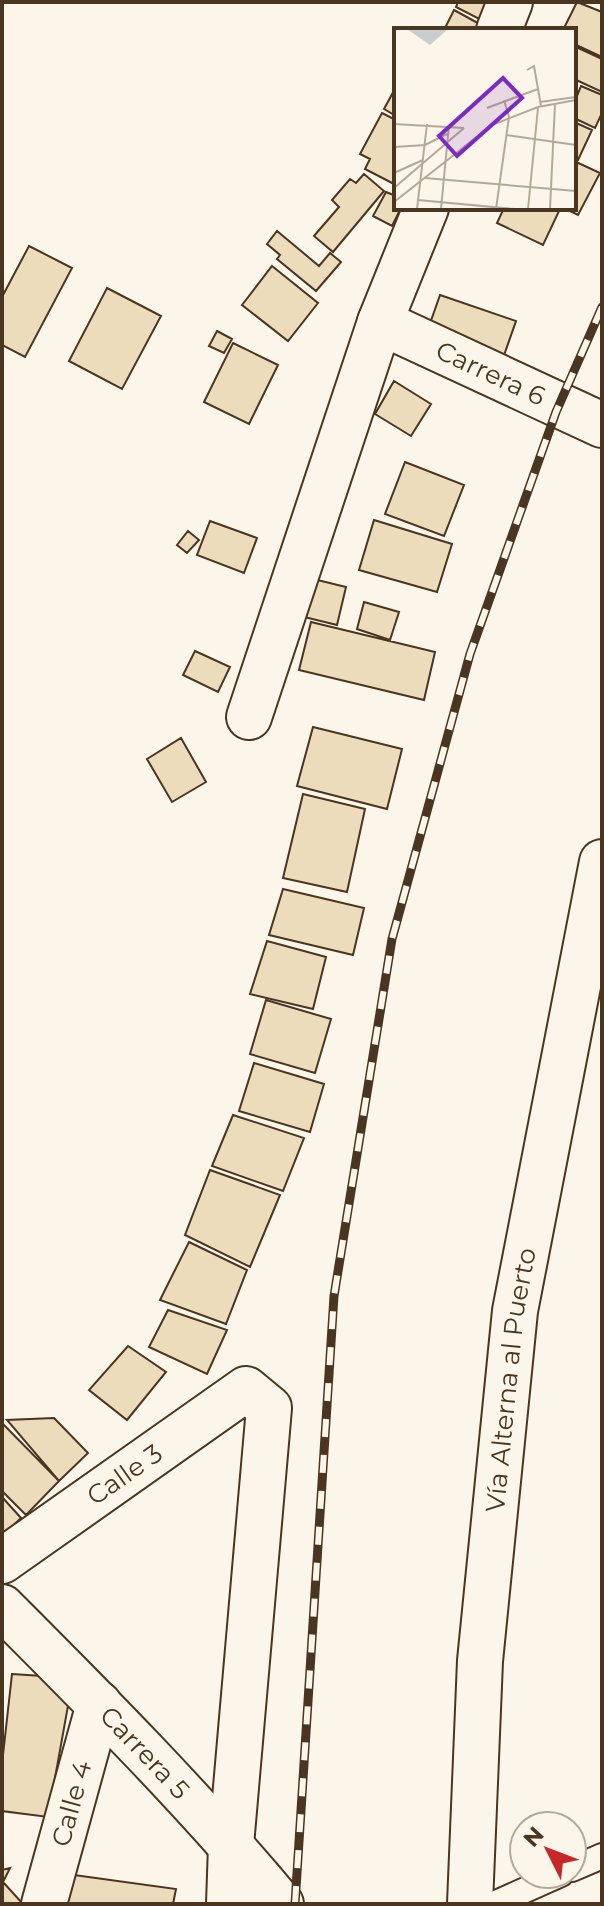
<svg xmlns="http://www.w3.org/2000/svg" width="604" height="1906" viewBox="0 0 604 1906" font-family="Montserrat,sans-serif">
  <rect width="100%" height="100%" fill="#fbf6e9"/>
  <path fill="#ecdcbc" stroke="#4a3520" stroke-width="2" d="M458,2H497L487,23L456,7Z
    M577,2L602,12V57L574,44V30H563Z
    M454,10L487,28L486,30H444Z
    M574,46L602,59V92L574,79Z
    M581,86L602,95V113L595,128L574,118V104Z
    M396,87V116L384,109Z
    M382,113L396,120V185L365,169L370,159L360,154Z
    M574,122L592,130L578,160L574,159Z
    M574,161L600,173L578,215L564,208H574Z
    M364,174L384,191L333,252L314,236L339,207L332,200L350,179L356,183Z
    M386,192L396,196V208H401L392,226L373,216Z
    M504,208H558L560,209L543,245L497,223Z
    M277,231L319,266L330,253L341,262L316,291L277,259L280,255L267,244Z
    M29,246L72,268L25,357L2,345V297Z
    M272,266L318,303L288,341L242,305Z
    M107,288L161,316L122,389L69,361Z
    M440,295L516,321L502,361L426,335Z
    M217,331L232,339L224,353L209,346Z
    M233,343L278,365L249,424L204,402Z
    M394,381L431,404L411,436L375,414Z
    M405,462L464,485L444,536L385,514Z
    M374,520L452,544L437,592L359,570Z
    M210,521L257,538L244,573L197,555Z
    M188,531L199,540L187,553L177,545Z
    M297,575L346,587L337,625L288,613Z
    M364,602L399,612L390,640L357,629Z
    M311,622L435,652L424,700L299,670Z
    M195,651L230,667L218,692L183,675Z
    M313,727L402,749L387,809L297,786Z
    M181,738L206,782L172,802L147,759Z
    M303,794L365,809L347,892L283,878Z
    M283,889L364,908L353,955L269,935Z
    M267,941L326,957L313,1009L250,994Z
    M266,1000L331,1019L315,1073L250,1054Z
    M254,1063L324,1084L310,1132L239,1111Z
    M233,1115L304,1138L283,1191L212,1166Z
    M210,1170L280,1195L250,1267L185,1235Z
    M189,1242L247,1270L226,1324L160,1300Z
    M168,1310L227,1330L207,1374L149,1347Z
    M128,1346L166,1372L127,1420L89,1390Z
    M54,1418L88,1453L59,1481L7,1420Z
    M2,1423L59,1481L26,1515L2,1491Z
    M2,1497L21,1518L2,1536Z
    M12,1674L73,1678L48,1817L2,1811V1764Z
    M10,1868L3,1882L23,1904H2V1870Z
    M74,1875L176,1889L173,1904H66Z"/>
  <g fill="none" stroke-linecap="round" stroke-linejoin="round">
    <g stroke="#4a3520" stroke-width="28">
      <path id="service" d="M572,1869L602,1856
        M494,1904L561,1874"/>
    </g>
    <g stroke="#4a3520" stroke-width="48">
      <g id="minor">
        <path d="M499,30L510,2"/>
        <path id="s1" d="M380,322L602,425"/>
        <path d="M249,717L380,322L426,208"/>
        <path id="s2" d="M2,1561L246,1389L269,1408L231,1845L229,1904"/>
        <path id="s3" d="M2,1607C98,1703 194,1800 281,1904"/>
        <path id="s4" d="M44,1904L99,1704"/>
      </g>
    </g>
    <g stroke="#4a3520" stroke-width="48">
      <g id="primary">
        <path id="s5" d="M470,1904L480,1661L515,1311L602,862"/>
      </g>
    </g>
    <use href="#service" stroke="#fbf6e9" stroke-width="24"/>
    <use href="#minor" stroke="#fbf6e9" stroke-width="44"/>
    <use href="#primary" stroke="#fbf6e9" stroke-width="44"/>
    <g stroke="#4a3520" stroke-width="9">
      <path id="rail" d="M295,1904L334,1296L392,939L470,654L556,412L602,307"/>
    </g>
    <use href="#rail" stroke="#fbf6e9" stroke-width="6" stroke-dasharray="18" stroke-linecap="butt"/>
  </g>
  <g text-anchor="middle" dominant-baseline="central" stroke-width="6" stroke-linejoin="round" paint-order="stroke">
    <g font-size="26" fill="#4a3520" stroke="#fbf6e9">
      <text stroke="none"><textPath href="#s1" startOffset="122">Carrera 6</textPath></text>
      <text stroke="none"><textPath href="#s5" startOffset="526">Vía Alterna al Puerto</textPath></text>
      <text stroke="none"><textPath href="#s2" startOffset="150">Calle 3</textPath></text>
      <text stroke="none"><textPath href="#s3" startOffset="204">Carrera 5</textPath></text>
      <text stroke="none"><textPath href="#s4" startOffset="104">Calle 4</textPath></text>
    </g>
  </g>
  <g transform="translate(394 28)">
    <rect width="182" height="182" fill="#fbf6e9"/>
    <path d="M13,1H54L36,17Z" fill="#c9cecd"/>
    <path fill="none" stroke="#b4a999" stroke-width="2" d="M133,42L140,38L147,78M146,74L182,69M93,80L144,61M0,96L70,100M113,107L182,117M0,119L31,117L55,105M0,145L29,132M31,150L182,163M0,160L70,100M24,172L120,181M0,174L98,97L144,79L182,72M23,181L33,96M47,181L55,97M102,181L115,89L110,72M134,181L144,80M156,181L161,76"/>
    <path fill="#7b2cbf" fill-opacity="0.15" stroke="#7b2cbf" stroke-width="4" d="M109,50L128,70L63,128L45,108Z"/>
    <rect width="182" height="182" fill="none" stroke="#4a3520" stroke-width="4"/>
  </g>
  <rect width="604" height="1906" fill="none" stroke="#4a3520" stroke-width="8"/>
  <g transform="translate(548 1850) rotate(312)"><circle r="38" fill="#fbf6e9" stroke="#b4a999" stroke-width="2"/>
  <path d="M0-6L14 30L0 20L-14 30Z" fill="#c62828"/>
  <text y="-12" font-size="22" font-weight="bold" text-anchor="middle" fill="#4a3520">N</text>
  </g>
</svg>
